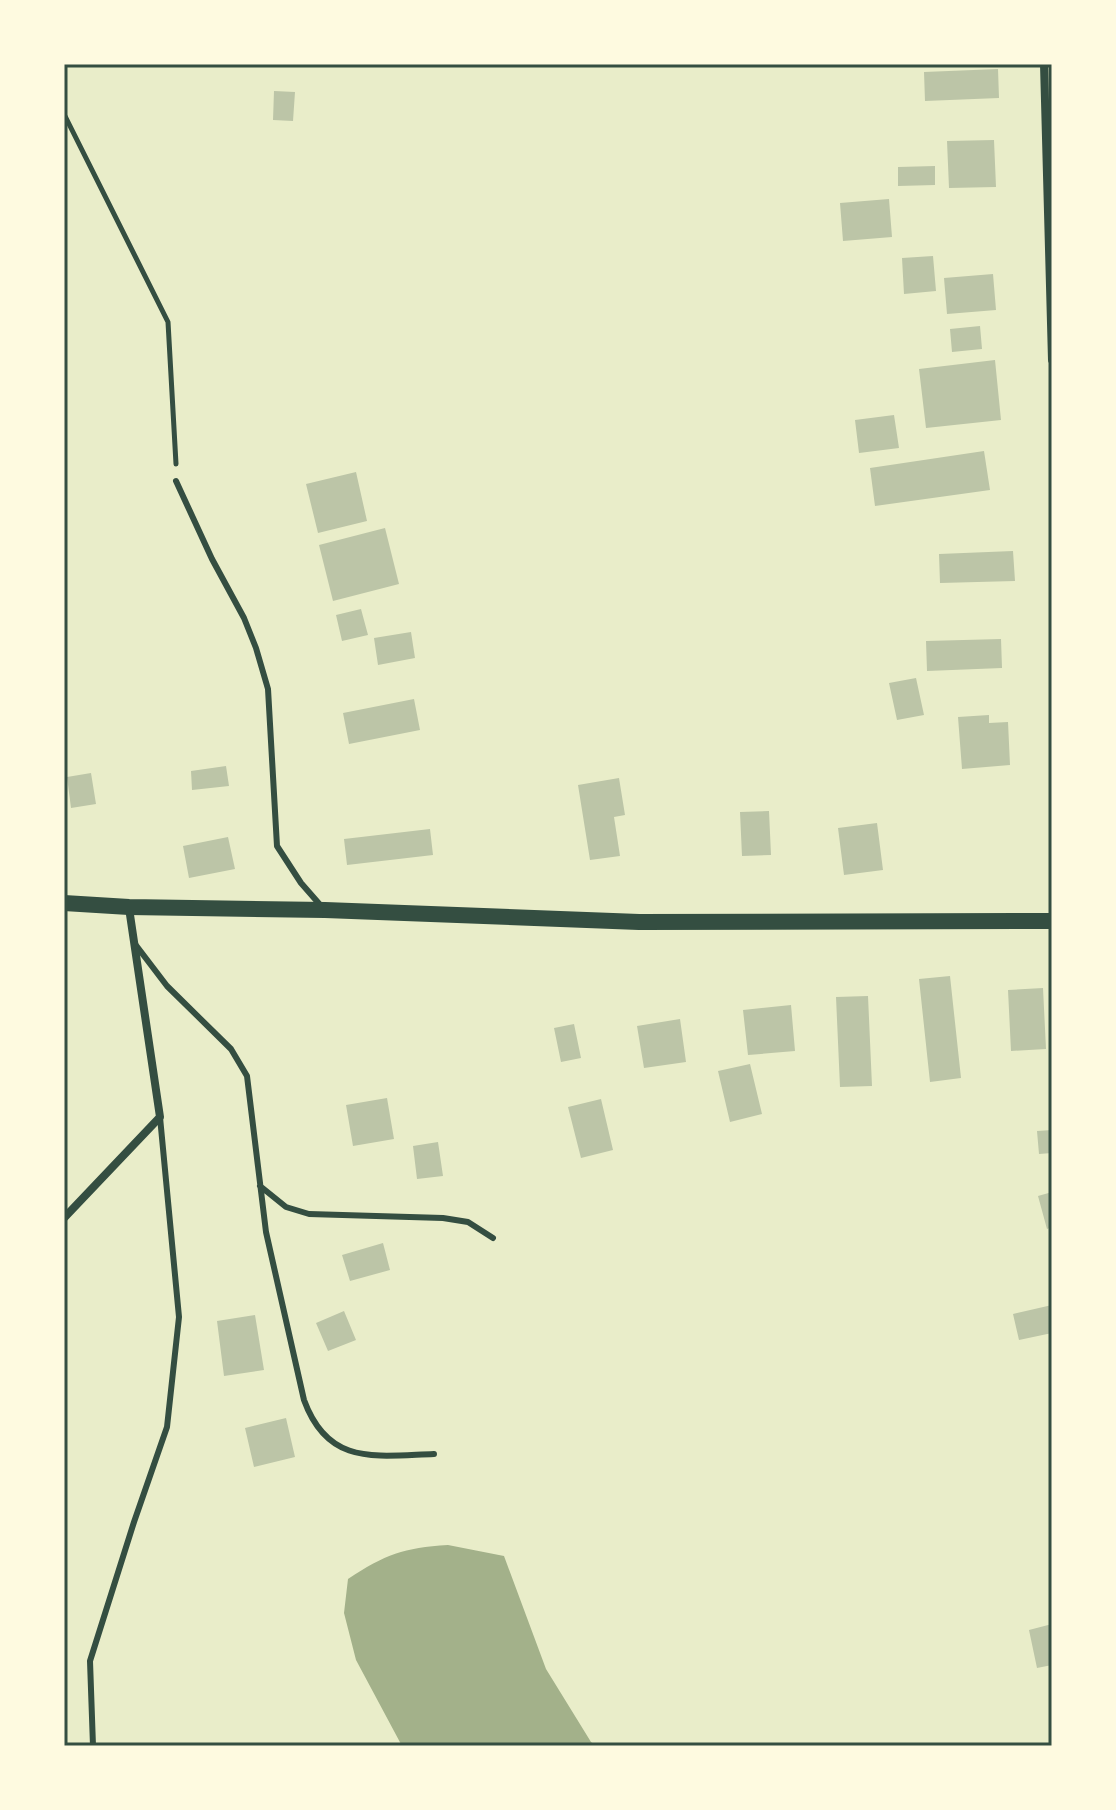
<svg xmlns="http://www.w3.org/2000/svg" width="1116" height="1810" viewBox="0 0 1116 1810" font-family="'Times New Roman',serif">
  <rect width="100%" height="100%" fill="#e9edc9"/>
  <path fill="#a3b18a" d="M448,1545L504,1556L546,1669L591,1742L596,1746H402L356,1660L344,1613L348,1579C386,1554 403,1548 448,1545Z"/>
  <path fill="#bcc5a7" d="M998,69L999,98L925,101L924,72Z
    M274,91L295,92L293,121L273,120Z
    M994,140L996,187L949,188L947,141Z
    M935,166V185L898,186V167Z
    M889,199L892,237L843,241L840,203Z
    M933,256L936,291L904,294L902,258Z
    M993,274L996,310L947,314L944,278Z
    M980,326L982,349L952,352L950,329Z
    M995,360L1001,420L926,428L919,369Z
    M894,415L899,448L859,453L855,420Z
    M984,451L990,490L875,506L870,468Z
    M356,472L367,521L318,533L306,484Z
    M385,528L399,584L333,601L319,545Z
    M1013,551L1015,581L940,583L939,554Z
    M361,609L368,635L342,641L336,615Z
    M411,632L415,658L378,665L374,638Z
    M1001,639L1002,668L927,671L926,641Z
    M916,678L924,715L897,720L889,683Z
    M414,699L420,730L349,744L343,713Z
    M989,715V723L1008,722L1010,765L962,769L958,717Z
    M226,766L229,786L192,790L191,771Z
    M91,773L96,804L71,808L67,777Z
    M619,778L625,815L614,817L620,856L590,860L578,785Z
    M769,811L771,855L742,856L740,812Z
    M877,823L883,870L844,875L838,828Z
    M430,829L433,855L347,865L344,839Z
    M228,837L235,869L189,878L183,846Z
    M950,976L961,1078L930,1082L919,979Z
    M1043,988L1046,1049L1011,1051L1008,990Z
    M868,996L872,1086L840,1087L836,997Z
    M791,1005L795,1051L748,1055L743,1010Z
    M680,1019L686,1062L644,1068L637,1026Z
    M574,1024L581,1058L561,1062L554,1028Z
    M750,1064L762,1114L730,1122L718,1071Z
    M387,1098L394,1139L353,1146L346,1105Z
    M601,1099L613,1150L581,1158L568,1107Z
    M1052,1130V1153L1039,1154L1037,1131Z
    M438,1142L443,1176L417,1179L413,1146Z
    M1052,1192V1227L1047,1229L1038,1196Z
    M383,1243L390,1270L350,1281L342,1255Z
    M1052,1305V1333L1019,1340L1013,1314Z
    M344,1311L356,1340L328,1351L316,1323Z
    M255,1315L264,1370L224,1376L217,1321Z
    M286,1418L295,1457L254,1467L245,1428Z
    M1052,1624V1665L1037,1668L1029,1630Z"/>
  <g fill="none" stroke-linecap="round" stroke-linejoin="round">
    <path stroke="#344e41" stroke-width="5" d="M64,114L168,322L176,464"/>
    <path stroke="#344e41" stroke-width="6" d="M176,481L212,559L244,618L256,648L268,689L277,846L301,883L322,907
      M135,944L167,986L231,1049L247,1076L266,1232L304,1400C328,1466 375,1456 434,1454
      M260,1186L286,1207L309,1214L443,1218L468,1222L493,1238
      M93,1746L90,1661L134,1522L167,1427L179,1317L160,1117"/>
    <path stroke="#344e41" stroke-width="8" d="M1044,64L1052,360
      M64,1218L160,1117L129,908"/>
    <path stroke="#344e41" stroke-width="16" d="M64,903L129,907L325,910L639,922L1052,921"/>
  </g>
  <rect width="1116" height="1810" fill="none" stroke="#fefae0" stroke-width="132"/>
  <rect x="66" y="66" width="984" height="1678" fill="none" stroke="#344e41" stroke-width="3"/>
</svg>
